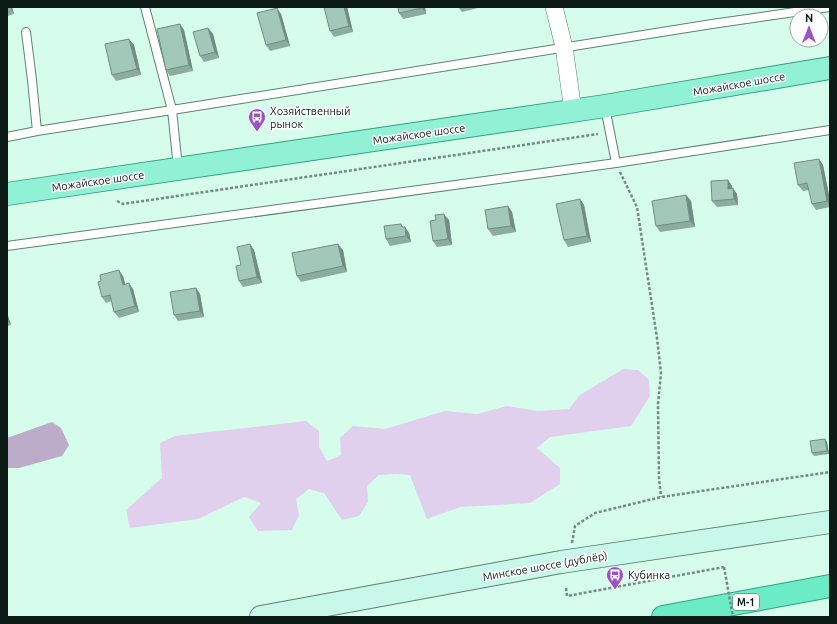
<svg xmlns="http://www.w3.org/2000/svg" width="837" height="624" viewBox="0 0 837 624" font-family="Ubuntu,sans-serif">
  <rect width="100%" height="100%" fill="#d6fdec"/>
  <path fill="#e0cfed" d="M623,369L638,370L649,380L650,396L631,426L550,437L537,448L560,468V484L530,503L460,507L427,519L410,475L395,474L379,475L367,486L368,502L359,516L342,520L324,493L309,489L296,499L299,515L292,530L258,531L249,517L261,503L244,497L198,519L130,528L126,510L162,478L160,443L175,436L306,421L319,431V447L327,461L341,455L340,438L353,426L385,429L445,411L477,414L507,406L538,411L569,409L580,395Z"/>
  <path fill="#bcacc9" d="M52,422L61,428L69,445L62,456L19,468H7V438Z"/>
  <g fill="none" stroke-linecap="round" stroke-linejoin="round">
    <g stroke="#5d8072" stroke-width="10">
      <path id="service" d="M145,7L172,110L178,168
        M26,32L32,80L37,131
        M605,107L616,163
        M7,137L37,131L172,110L712,24L829,7
        M7,246L616,163L830,130"/>
    </g>
    <g stroke="#5d8072" stroke-width="18">
      <path id="minor" d="M554,7L564,47L573,111"/>
    </g>
    <g stroke="#5d8072" stroke-width="24">
      <path id="secondary" d="M261,617L561,562L830,522"/>
    </g>
    <g stroke="#32a07e" stroke-width="24">
      <path id="primary" d="M7,194L605,106L830,68"/>
    </g>
    <g stroke="#32a07e" stroke-width="24">
      <path id="trunk" d="M663,617L830,586"/>
    </g>
    <path stroke="#708b7f" stroke-width="2.5" stroke-dasharray="3 2" stroke-linecap="butt" d="M620,172L637,207L657,338L661,373L658,404L659,478L661,497
      M117,201L123,204L598,134
      M572,543L575,526L595,513L661,497L830,472
      M566,588L567,596L724,567"/>
    <use href="#service" stroke="#fff" stroke-width="8"/>
    <use href="#minor" stroke="#fff" stroke-width="17"/>
    <use href="#secondary" stroke="#c8f8e9" stroke-width="22"/>
    <use href="#primary" stroke="#91f1d4" stroke-width="22"/>
    <use href="#trunk" stroke="#6cecc6" stroke-width="22"/>
    <path stroke="#708b7f" stroke-width="2.5" stroke-dasharray="3 2" stroke-linecap="butt" d="M724,567L733,617"/>
  </g>
  <path fill="#8bac9f" d="M7,7H12L14,14L7,16Z
    M347,7L353,32L334,37L330,31Z
    M425,7L426,14L403,19L399,13Z
    M458,7H482L462,12Z
    M281,14L290,46L270,51L266,45Z
    M180,24L184,30L193,71L170,76L166,70Z
    M208,28L213,34L219,58L204,62L200,56Z
    M129,39L134,45L141,75L116,81L112,75Z
    M819,159L823,165L830,200V207L816,210L812,204L809,190L803,191L798,185Z
    M728,180L732,186V188L737,194L738,205L717,207L712,201Z
    M686,195L691,201L695,227L660,232L656,226Z
    M580,199L584,205L591,242L568,247L564,240Z
    M508,206L512,212L516,232L493,236L488,229Z
    M449,220L452,245L437,247L433,241Z
    M401,224L403,227H405L409,233L411,242L390,246L386,239Z
    M250,244L254,250L262,283L243,287L239,281L241,265Z
    M343,250L347,272L301,282L297,276Z
    M123,276L125,284L133,289L139,312L119,318L114,312L112,301L106,303L102,297Z
    M196,288L200,294L204,317L178,321L174,315Z
    M7,313L11,325L7,326Z
    M825,439L827,442L829,454L814,456L812,453Z"/>
  <path fill="#718c82" d="M10,7H12L14,14Z
    M344,7H347L353,32L349,26Z
    M422,7H425L426,14L422,8Z
    M277,8L281,14L290,46L286,40Z
    M180,24L184,30L193,71L189,65Z
    M208,28L213,34L219,58L215,52Z
    M129,39L134,45L141,75L137,69Z
    M819,159L823,165L830,200V205L827,201Z
    M728,180L732,186V195L728,189Z
    M733,188L737,194L738,205L734,199Z
    M686,195L691,201L695,227L690,221Z
    M580,199L584,205L591,242L587,236Z
    M508,206L512,212L516,232L511,226Z
    M444,214L449,220L452,245L448,239Z
    M405,227L409,233L411,242L406,236Z
    M250,244L254,250L262,283L257,277Z
    M338,244L343,250L347,272L343,266Z
    M119,270L123,276L127,291L123,285Z
    M129,283L133,289L139,312L135,306Z
    M196,288L200,294L204,317L200,311Z
    M7,313L11,325L7,320Z
    M825,439L827,442L829,454L827,451Z"/>
  <path fill="#a2c8b9" stroke="#718c82" d="M324,7H344L349,26L330,31Z
    M398,7H422V8L399,13Z
    M277,8L286,40L266,45L257,13Z
    M180,24L189,65L166,70L157,29Z
    M208,28L215,52L200,56L193,32Z
    M129,39L137,69L112,75L105,44Z
    M819,159L827,201L812,204L807,183L798,185L794,163Z
    M728,180V189L733,188L734,199L712,201L711,181Z
    M686,195L690,221L656,226L652,201Z
    M580,199L587,236L564,240L556,204Z
    M508,206L511,226L488,229L485,210Z
    M444,214L448,239L433,241L430,221L436,220L435,215Z
    M401,224L402,227H405L406,236L386,239L384,226Z
    M250,244L257,277L239,281L236,266L241,265L237,247Z
    M338,244L343,266L297,276L292,253Z
    M119,270L123,285L129,283L135,306L114,312L110,295L102,297L98,282L101,281L100,275Z
    M196,288L200,311L174,315L170,292Z
    M825,439L827,451L812,453L810,441Z"/>
  <defs>
    <g id="bus-pin" transform="scale(0.9)"><path d="M0 17L-7.5 6A9.5 9.5 0 1 1 7.5 6Z" fill="#9a52c5" stroke="#fff"/><path d="M-5-6H5V4H4V6H2V4H-2V6H-4V4H-5ZM-3.5-4V0h7V-4ZM-3.5 1.2v1.5H-2V1.2ZM2 1.2v1.5H3.5V1.2Z" fill="#fff"/></g>
  </defs>
  <g fill-rule="evenodd">
    <use href="#bus-pin" x="257" y="117"/>
    <use href="#bus-pin" x="615" y="575"/>
  </g>
  <g text-anchor="middle" dominant-baseline="central" stroke-width="3" stroke-linejoin="round" paint-order="stroke">
    <rect fill="#fff" stroke="#555f5b" stroke-width="1" x="733" y="594" width="26" height="16" rx="3"/>
    <g font-size="10" font-weight="bold" fill="#0c1b15">
      <text x="746" y="602">М-1</text>
    </g>
    <g font-size="11" fill="#0c1b15" stroke="#fff">
      <text transform="translate(739 84) rotate(-10)">Можайское шоссе</text>
      <text transform="translate(419 134) rotate(-8)">Можайское шоссе</text>
      <text transform="translate(98 181) rotate(-8)">Можайское шоссе</text>
      <text transform="translate(545 566) rotate(-10)">Минское шоссе (дублёр)</text>
    </g>
    <g font-size="11" fill="#0c1b15" stroke="#fff" text-anchor="start">
      <text x="270" y="111">Хозяйственный<tspan x="270" dy="13">рынок</tspan></text>
      <text x="628" y="575">Кубинка</text>
    </g>
  </g>
  <rect width="837" height="624" fill="none" stroke="#0c1b15" stroke-width="16"/>
  <g transform="translate(809 28)"><circle r="19" fill="#ffffff" stroke="#9ea4a1"/>
  <path d="M0-3L7 15L0 10L-7 15Z" fill="#9a52c5"/>
  <text y="-6" font-size="11" font-weight="bold" text-anchor="middle" fill="#0c1b15">N</text>
  </g>
</svg>
